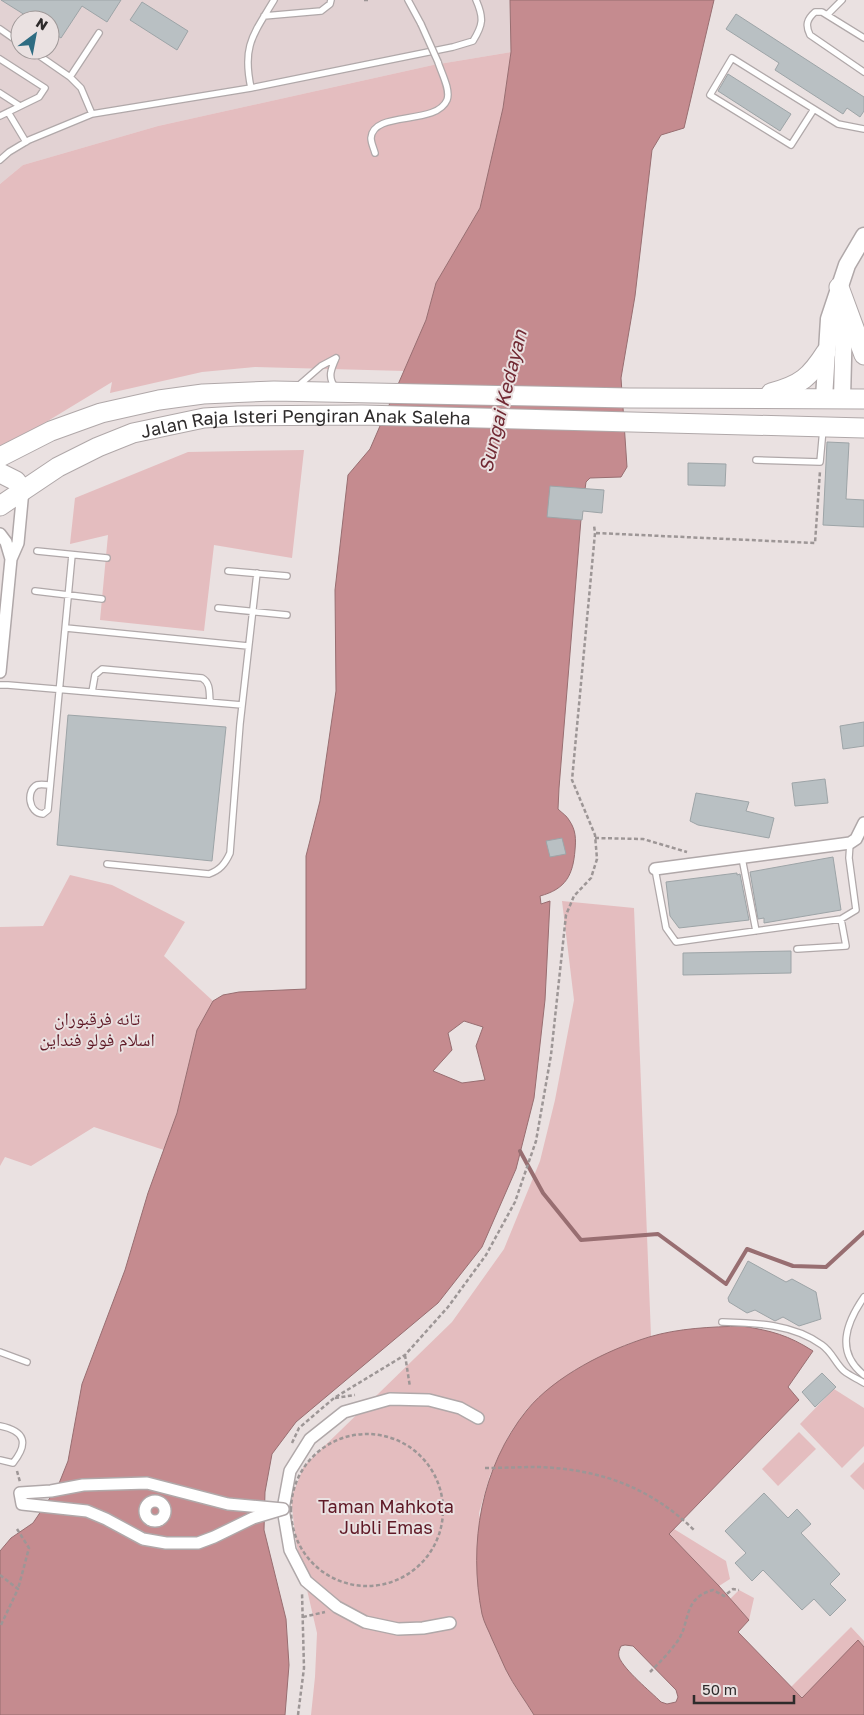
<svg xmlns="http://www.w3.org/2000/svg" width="864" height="1715" viewBox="0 0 864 1715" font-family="'Golos Text','Noto Naskh Arabic',sans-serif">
  <rect width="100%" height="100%" fill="#eae1e1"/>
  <path fill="#e2d2d3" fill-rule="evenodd" d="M0,0H510L511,52L433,65L158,126L23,165L0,184ZM20,20H50V50H20Z"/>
  <path fill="#e4bdbf" d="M511,52L503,109L480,208L436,283L426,320L405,371L255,367L202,372L110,393L112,382L0,450V184L23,165L158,126L433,65Z
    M304,450L292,558L214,545L204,631L100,620L108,535L70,544L75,498L188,452Z
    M70,875L112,885L185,922L164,956L213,1001L197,1030L177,1113L164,1150L94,1127L31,1166L5,1157L0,1166V927L43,926Z
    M562,901L634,908L651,1336L630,1343L598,1358L575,1370L546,1391L527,1409L510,1433L490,1475L479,1513L506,1671L534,1715H311L315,1677L317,1633L296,1542L291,1498L304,1466L452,1322L504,1249L540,1161L555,1100L574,1000Z
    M834,1389L864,1408V1446L842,1468L800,1424Z
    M799,1432L816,1449L778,1486L762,1469Z
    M864,1462V1490L850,1476Z
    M674,1529L726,1561L730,1579L719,1586L669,1534Z
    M739,1590L754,1598L749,1620L730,1599Z
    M851,1627L864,1641V1647L858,1641L803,1698L791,1687Z"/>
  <path fill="#c58b8f" stroke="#986e71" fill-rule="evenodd" d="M510,0H714L684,128L661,135L652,150L635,296L621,378L627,467L621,477L590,478L586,482L581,519L559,788L558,809C562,813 567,816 569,820C576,830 576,839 575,850C573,875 566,889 540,896L541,904L550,901L545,1000L534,1098L516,1169L482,1247L438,1303L296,1422L272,1454L265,1492L264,1530L286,1619L289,1665L285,1715H0V1551L11,1538L33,1523L58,1486L68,1461L82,1384L125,1270L148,1193L177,1113L197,1030L213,1001L223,995L239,992L306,989V856L320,801L336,691L335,590L348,475L370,449L426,320L436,283L480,208L503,108L511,52ZM464,1021L483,1027L476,1046L485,1080L462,1083L433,1071L452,1050L448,1033Z
    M742,1326C772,1331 788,1335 813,1351L788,1387L799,1400L669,1534L719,1586L749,1620L738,1632L802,1698L858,1640L864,1647V1715H534C525,1700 514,1686 506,1670C501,1660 497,1649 492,1639C489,1631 484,1623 482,1614C468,1544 481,1467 527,1410C555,1376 607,1350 649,1337C679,1328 711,1327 742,1326ZM625,1645L633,1646L676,1690L678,1697L676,1702L667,1704L661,1702C651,1692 624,1670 619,1657C618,1653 619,1650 621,1646Z"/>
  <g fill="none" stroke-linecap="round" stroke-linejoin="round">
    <path stroke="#986e71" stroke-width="4" d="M520,1151L543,1193L581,1240L658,1234L726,1284L747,1249L793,1266L826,1267L864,1232"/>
  </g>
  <path fill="#b9c0c3" stroke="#9da4a7" d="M1,0H121L107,22L82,6L61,38L50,31V20H33Z
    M142,2L188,31L177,50L130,20Z
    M736,14L864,97V111L860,117L847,108L843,114L775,70L779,63L726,29Z
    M728,74L791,114L780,131L718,91Z
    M827,442L849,443L846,499L864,500V527L823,525Z
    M688,463L726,464L725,486L688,485Z
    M550,486L604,490L602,513L583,511L582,520L547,517Z
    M68,715L226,727L212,861L57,845Z
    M864,722V746L843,749L840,726Z
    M825,779L828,803L795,806L792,783Z
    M696,793L749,802L746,811L774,818L769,838L698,825L690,821Z
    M562,838L566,854L550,857L546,841Z
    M833,857L841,910L764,923V918L758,919L750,872Z
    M737,873V875L740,874L749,920L679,928L670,916L666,882Z
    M791,951V973L683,975V953Z
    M748,1261L786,1282L792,1279L816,1292L821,1319L799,1326L783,1317L775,1321L755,1310L747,1313L729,1302L728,1298Z
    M822,1373L836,1387L815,1407L802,1392Z
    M764,1493L788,1518L797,1509L811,1524L801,1533L840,1574L830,1584L846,1600L830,1616L814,1599L802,1610L763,1570L752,1581L735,1563L746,1553L725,1531Z"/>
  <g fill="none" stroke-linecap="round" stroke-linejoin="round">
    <g stroke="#b0a8a9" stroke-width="8">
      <path id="lane" d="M408,0L421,24
        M828,14L842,0
        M264,16L321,11L330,4L331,0
        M0,29L20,43
        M864,38L822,12H815C807,19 805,25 810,35L864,72
        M31,50L70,77L81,88L92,114
        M0,59L45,88L39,97L0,116
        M70,77L99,33
        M251,88C242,46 253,35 274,0
        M0,93L20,106
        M814,109L791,145L710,95L732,58L838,124L864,129
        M8,112L26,142
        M375,153C374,149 371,143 371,138C373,110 436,126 447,100C451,90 441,72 438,62
        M0,160L9,152L29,140L92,114L251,88L453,47L473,41C483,25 484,18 476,0
        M336,358C331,369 327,378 336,388
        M298,386L321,366L336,358
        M756,460L820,462L823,429
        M37,551L107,558
        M228,571L287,576
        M35,591L102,599
        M218,608L287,615
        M66,628L248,646
        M0,685H8L242,705
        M92,692L95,675L102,669L202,678C211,683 209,693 210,702
        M50,785C46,785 41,784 37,785C26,790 28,813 43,814L48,810L72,555
        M742,858L756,931
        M107,864L209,874C220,870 225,864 230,853L240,724L257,573
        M655,869L666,928L676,942L841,919L856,910L849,858L850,843
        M797,949L846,946L841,919
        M864,1297C846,1323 835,1352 864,1375
        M722,1322C756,1323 793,1324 822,1345C832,1352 836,1364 844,1371C850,1376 858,1379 864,1383
        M0,1352L27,1362
        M0,1426C25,1431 29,1443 13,1463L0,1460"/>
    </g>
    <g stroke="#b0a8a9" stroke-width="14">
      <path id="street" d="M0,534L6,542L11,559
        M0,672L11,559L18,543L23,490
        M655,869L850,843L856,839L864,823
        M145 1511a10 10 0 1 1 20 0a10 10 0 1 1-20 0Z
        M450,1623L423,1628L398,1629L365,1622L337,1607L306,1581L290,1550L283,1509L290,1471L310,1439L344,1412L390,1399L429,1400L460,1408L478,1418"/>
    </g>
    <g stroke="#b0a8a9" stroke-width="19">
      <path id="secondary" d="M842,306L844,321L842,398
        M824,398L829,319L847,265L864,236"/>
    </g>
    <g stroke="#b0a8a9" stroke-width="21">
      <g id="primary">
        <path d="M839,287L864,355"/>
        <path d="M771,393C801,385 810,377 826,352"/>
        <path d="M0,457L51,431L101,413L159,400L203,394L274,391L629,398L864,399"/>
        <path d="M0,473L16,481L23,490"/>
        <path id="s1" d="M0,506L58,467L98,447L133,433L204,418L238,416L362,415L864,428"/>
      </g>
    </g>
    <path stroke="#9d9696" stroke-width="2.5" stroke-dasharray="4 2.5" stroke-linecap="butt" d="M364,0H368
      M596,533L815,543L820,471
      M595,838L643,839L687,852
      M405,1355L410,1387
      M335,1398L355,1395
      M291 1510a76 76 0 1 1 152 0a76 76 0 1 1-152 0Z
      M292,1443L299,1428L334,1398L405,1355L448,1307L486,1255L515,1202L536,1141L551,1055L566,915L574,896L591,878L597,859L595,835L572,780L595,533L594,525
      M485,1468C503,1468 521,1467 538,1467C599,1469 650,1487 694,1530
      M17,1471L20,1482
      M17,1529L29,1548L18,1589
      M0,1575L18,1589L0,1627
      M303,1617L325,1612
      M650,1672C659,1663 669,1653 677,1642C691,1623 682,1598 713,1590L724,1596L733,1589L739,1590
      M298,1715L304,1668L302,1592"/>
    <use href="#lane" stroke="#fff" stroke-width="5.5"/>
    <use href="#street" stroke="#fff" stroke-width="11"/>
    <use href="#secondary" stroke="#fff" stroke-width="16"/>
    <use href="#primary" stroke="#fff" stroke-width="19"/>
    <g stroke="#b0a8a9" stroke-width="8" stroke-linecap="butt">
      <path id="lane-bridge" d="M421,24L438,62"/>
    </g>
    <g stroke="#b0a8a9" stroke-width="14" stroke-linecap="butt">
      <path id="street-bridge" d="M147,1483L228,1504L283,1509L253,1518L214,1537L198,1543H166L143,1539L106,1519L87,1511L22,1504L20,1493L51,1491L83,1485Z"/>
    </g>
    <use href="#lane-bridge" stroke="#fff" stroke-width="5.5"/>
    <use href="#street-bridge" stroke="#fff" stroke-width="11"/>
  </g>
  <g text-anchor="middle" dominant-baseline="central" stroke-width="4" stroke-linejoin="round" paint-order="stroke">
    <g font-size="18" fill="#2e2b2b" stroke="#eae1e1">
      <text stroke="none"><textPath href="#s1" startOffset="326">Jalan Raja Isteri Pengiran Anak Saleha</textPath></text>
    </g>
    <g font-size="18" fill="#5f1926" stroke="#eae1e1">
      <text x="97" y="1018">تانه فرقبوران<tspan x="97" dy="21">اسلام فولو فنداين</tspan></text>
      <text x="386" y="1506">Taman Mahkota<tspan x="386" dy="21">Jubli Emas</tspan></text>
    </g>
    <g font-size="19" font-style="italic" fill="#712933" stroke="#eae1e1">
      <text transform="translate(502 401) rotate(-76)">Sungai Kedayan</text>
    </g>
  </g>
  <g transform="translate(35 35) rotate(32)"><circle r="24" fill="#eae1e1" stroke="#9f9898"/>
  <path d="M0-4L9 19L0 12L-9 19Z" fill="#2e6c82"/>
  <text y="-8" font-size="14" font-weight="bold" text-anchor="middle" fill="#2e2b2b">N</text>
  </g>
  <path d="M694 1695v8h100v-8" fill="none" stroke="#2e2b2b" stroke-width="2.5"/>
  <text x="702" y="1695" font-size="15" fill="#2e2b2b" stroke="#eae1e1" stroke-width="4" paint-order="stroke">50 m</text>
</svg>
